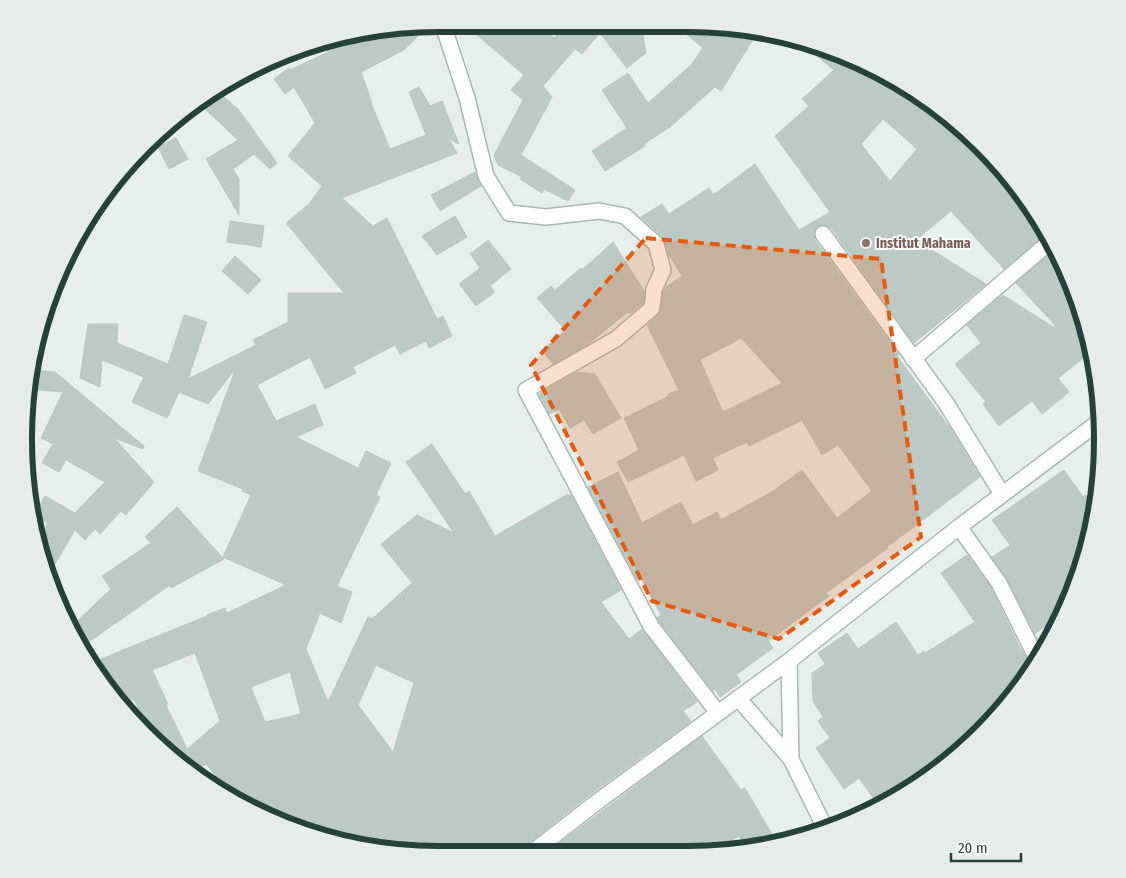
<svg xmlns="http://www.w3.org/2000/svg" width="1126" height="878" viewBox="0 0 1126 878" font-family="'Fira Sans Condensed',sans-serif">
  <rect width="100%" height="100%" fill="#e6efeb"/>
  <path fill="#bbcac4" stroke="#b8c9c2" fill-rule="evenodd" d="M464,24H538L554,38L566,24H641L646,53L627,68L600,33L582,54L575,49L543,86L552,97L521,155L575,190L568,201L544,189L542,193L520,179L522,177L498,165L494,155L523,100L511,90L524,75Z
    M674,24L714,25L757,33L721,91L715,87L670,127L644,144L645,146L605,171L592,151L627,128L602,90L628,73L648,103L691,65L703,48Z
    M429,25L404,50L361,72L372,103H371L390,149L426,135L409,92L419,87L430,106L442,101L459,144L449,139L457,153L342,198L373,226L387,218L437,319L443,316L452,336L429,348L426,341L400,354L395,345L353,367L356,373L325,389L310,357L257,385L276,421L315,404L323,425L296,437L358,468L366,451L391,463L376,495L380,497L337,586L352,592L341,623L320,613L306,649L328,702L368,617L372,619L412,583L381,544L417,515L454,533L406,462L432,444L465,494L469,491L495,536L568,494L569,496L571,495L621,590L601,602L629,639L642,629L697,702L683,711L691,721L591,794L524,847L521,854H439L358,846L280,823L269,817L261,801L251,807L230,796L224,786L206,764L196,769L200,777L150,733L134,699L124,709L91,663L207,616L206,615L225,608L227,613L286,585L223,557L251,495L242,491L243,489L198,471L236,368L208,404L179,392L167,418L132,402L144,377L102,360L100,387L80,378L88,324H118L117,343L168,364L184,315L207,322L188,379L256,345L253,340L288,322V293H344L286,223L309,204L322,186L288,156L315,123L294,87L285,94L274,79L289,68L290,70L328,52L323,42L331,38ZM195,653L220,721L187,749L166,705L168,704L152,670ZM376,665L414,683L393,752L358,705ZM290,672L301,714L265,722L251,687Z
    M804,43L821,46L895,80L961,127L1047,233L1004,269L951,211L916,240L986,284L914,343L831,228L822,225L815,230L814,234L815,240L899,355L897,356L952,431L980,477L887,547L888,548L826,593L829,596L768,641L773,648L736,675L741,682L720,697L715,689L713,691L659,621L657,618L661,615L641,577L637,580L588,487L618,472L642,523L681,502L693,525L717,512L721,520L773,491L802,470L837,518L872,491L838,445L822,455L802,420L749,446L747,442L713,458L718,470L696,481L684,455L628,482L617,462L639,450L624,418L669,396L668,394L679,390L647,325L658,315L661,310L663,292L666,287L682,276L669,255L663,237L641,217L662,204L669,214L709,188L713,195L755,164L799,230L830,212L775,136L809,106L802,99L834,70L803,44ZM883,119L917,149L890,181L861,144ZM741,338L782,383L723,412L700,360Z
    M217,91L239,110L277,163L270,169L254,154L233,169L239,179V215L206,159L238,140L203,107Z
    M176,138L188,159L169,169L158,147Z
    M475,172L481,186L440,211L431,195Z
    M455,216L467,237L437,255L422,236Z
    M230,221L264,226L261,247L227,242Z
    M488,240L511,269L490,286L495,292L476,306L459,284L480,268L470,254Z
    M613,242L644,291L643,303L630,314L628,312L588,344L553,364L542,350L566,331L537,298L551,286L555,290L581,268L582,270Z
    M1055,250L1080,305L1091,352L1058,378L1069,392L1042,414L1032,401L999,426L983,404L986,402L955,364L981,343L967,325L1003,295L1053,327L1055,325L1016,283Z
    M235,256L261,280L248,294L222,271Z
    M33,370L55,372L144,446L143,449L114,438L154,482L126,515L121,511L100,534L95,529L85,540L75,530L49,574L38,547L37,541L48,523L34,515L45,496L75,513L105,482L66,460L59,472L42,463L53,444L41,438L63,392L30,389Z
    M577,372L595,374L621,418L593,434L584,420L570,428L559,409L549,414L539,394Z
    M1064,470L1083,497L1086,495L1094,508L1088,546L1060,622L1054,631L1049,623L1035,634L1007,579L992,557L1010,545L992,520Z
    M177,507L224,559L171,588L170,585L80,648L71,627L111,589L102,576L151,543L145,537Z
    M967,555L991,588L1019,646L1032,667L1017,692L982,729L931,761L936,769L895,798L879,806L859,778L844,789L816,748L830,738L818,721L823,717L813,701L812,673L825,664L818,653L847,633L858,649L896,622L918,655L924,651L925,653L975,622L941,573Z
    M702,736L741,790L745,788L776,841L746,847L739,836L710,853L545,854Z"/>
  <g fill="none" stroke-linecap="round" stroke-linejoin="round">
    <g stroke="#a8b8b2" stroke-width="18">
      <path id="street" d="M440,24L446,34L467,98L486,176L509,213L546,217L599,211L625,216L656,244L663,270L654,289L652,308L616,339L526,390L651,626L718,713
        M823,234L946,403L1002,494
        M913,359L1051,241
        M959,527L999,583L1037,659
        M789,661L791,759
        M738,698L791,759L826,830
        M530,854L597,802L789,661L959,527L1100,421"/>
    </g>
    <use href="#street" stroke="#fff" stroke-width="15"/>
  </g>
  <path fill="#e8590c" fill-opacity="0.2" stroke="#e8590c" stroke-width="4" stroke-dasharray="10 6" stroke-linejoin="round" d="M646,238L881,259L921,537L779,639L652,601L531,365Z"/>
  <circle fill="#8d6e63" stroke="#f7fbf9" stroke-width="2" cx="866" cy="243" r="5"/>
  <g text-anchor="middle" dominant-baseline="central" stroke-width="4" stroke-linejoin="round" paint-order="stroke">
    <g font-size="14" font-weight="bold" fill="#785e54" stroke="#f7fbf9" text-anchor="start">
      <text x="876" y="243">Institut Mahama</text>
    </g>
  </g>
  <path d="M0 0H1126V878H0ZM438 32H688A406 406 0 0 1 1094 438V440A406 406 0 0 1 688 846H438A406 406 0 0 1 32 440V438A406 406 0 0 1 438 32Z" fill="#e6ecea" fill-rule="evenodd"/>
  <path fill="none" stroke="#24423a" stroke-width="6" d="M438 32H688A406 406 0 0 1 1094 438V440A406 406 0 0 1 688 846H438A406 406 0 0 1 32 440V438A406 406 0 0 1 438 32Z"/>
  <path d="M951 853v8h70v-8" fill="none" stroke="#24423a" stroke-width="2.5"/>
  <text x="958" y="853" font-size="15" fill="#24423a" stroke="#f7fbf9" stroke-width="4" paint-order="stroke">20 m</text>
</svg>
